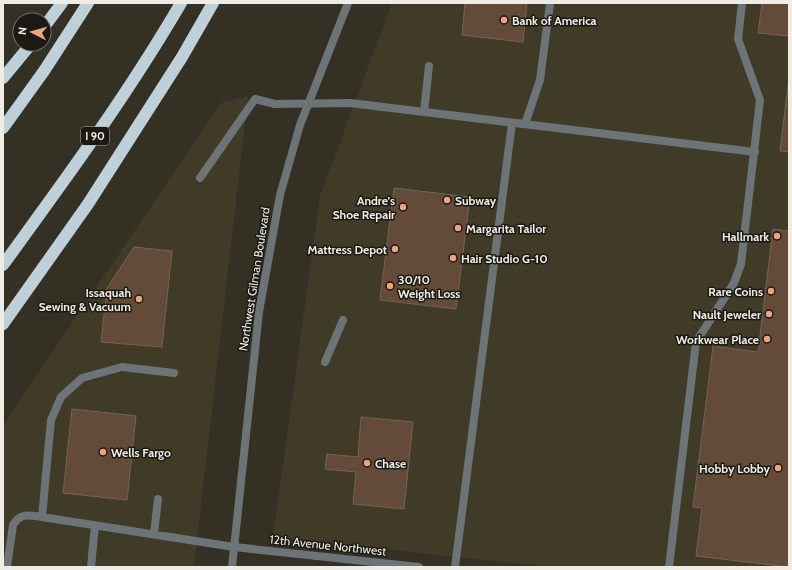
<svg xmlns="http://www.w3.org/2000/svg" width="792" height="570" font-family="Cabin,sans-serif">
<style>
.built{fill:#403b27}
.building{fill:#634a39;stroke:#72645b}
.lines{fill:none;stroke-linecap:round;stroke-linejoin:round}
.service{stroke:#6c7477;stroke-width:8}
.tertiary{stroke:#6c7477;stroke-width:8}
.motorway{stroke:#bed0d8;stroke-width:12}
.poi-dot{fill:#f0a279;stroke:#1a1913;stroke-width:1.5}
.labels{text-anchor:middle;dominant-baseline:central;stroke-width:3;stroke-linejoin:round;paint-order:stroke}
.shield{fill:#1a1913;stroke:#aeada5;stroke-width:1}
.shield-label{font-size:11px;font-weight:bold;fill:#eeece4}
.poi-label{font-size:12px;font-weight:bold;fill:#eeece4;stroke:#1a1913;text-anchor:end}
.street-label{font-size:12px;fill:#eeece4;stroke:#1a1913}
</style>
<rect width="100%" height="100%" fill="#343124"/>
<path class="built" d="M 392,3 L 789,3 L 789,567 L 550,567 L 273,537 L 320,196 Z
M 248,96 L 194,567 L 3,567 L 3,425 L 221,103 Z"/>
<path class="building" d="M 465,3 L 527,3 L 523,42 L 462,35 Z
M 762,3 L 789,3 L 789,36 L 758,33 Z
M 789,77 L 789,152 L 780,151 Z
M 394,188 L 470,197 L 456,309 L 380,300 Z
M 773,229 L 789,231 L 789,567 L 696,556 L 702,508 L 693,507 L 713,346 L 758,352 Z
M 134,247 L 172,251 L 162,347 L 101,342 L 107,288 Z
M 72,409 L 136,416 L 127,500 L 63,493 Z
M 361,417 L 413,422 L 404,509 L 353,504 L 356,472 L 325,469 L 327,454 L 358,457 Z"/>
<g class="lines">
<path class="service" d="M 424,112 L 429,66
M 525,124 L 540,80 L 550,3
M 200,178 L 255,99 L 275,104 L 350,103 L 755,152
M 325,362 L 343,320
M 42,517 L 51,420 L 61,397 L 82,378 L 122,367 L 174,373
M 154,534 L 158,499
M 7,567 L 13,525 C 20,513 29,515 42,517 L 234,547
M 91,567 L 95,525
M 455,567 L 512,123
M 669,567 L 696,342 L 734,283 L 741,264 L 760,100 L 738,39 L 742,3"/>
<path class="tertiary" d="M 234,547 L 419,567
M 232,567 L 259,312 L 280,195 L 300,125 L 348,3"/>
<path class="motorway" d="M 44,27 L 62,3
M 3,78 L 31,44
M 3,128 L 44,71 L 88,3
M 3,265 C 65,180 128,94 181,3
M 3,324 L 88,204 L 182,57 L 213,3"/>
</g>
<g class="poi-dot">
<circle cx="504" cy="20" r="4"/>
<circle cx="447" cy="200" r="4"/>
<circle cx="403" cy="207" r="4"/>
<circle cx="458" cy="228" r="4"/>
<circle cx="777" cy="236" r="4"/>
<circle cx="395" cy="249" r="4"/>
<circle cx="453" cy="258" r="4"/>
<circle cx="390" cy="286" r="4"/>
<circle cx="771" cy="291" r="4"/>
<circle cx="139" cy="299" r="4"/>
<circle cx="769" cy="314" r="4"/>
<circle cx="767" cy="339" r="4"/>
<circle cx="103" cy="452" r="4"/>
<circle cx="367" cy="463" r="4"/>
<circle cx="778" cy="468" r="4"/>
</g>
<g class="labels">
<rect class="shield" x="81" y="127" width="28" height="18" rx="3"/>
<g class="shield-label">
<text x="95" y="136">I 90</text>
</g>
<g class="poi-label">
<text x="512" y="20" text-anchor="start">Bank of America</text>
<text x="395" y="200">Andre’s<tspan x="395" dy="14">Shoe Repair</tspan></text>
<text x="455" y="200" text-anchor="start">Subway</text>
<text x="466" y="228" text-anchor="start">Margarita Tailor</text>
<text x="769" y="236">Hallmark</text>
<text x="387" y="249">Mattress Depot</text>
<text x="461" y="258" text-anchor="start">Hair Studio G-10</text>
<text x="398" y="279" text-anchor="start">30/10<tspan x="398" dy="14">Weight Loss</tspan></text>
<text x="763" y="291">Rare Coins</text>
<text x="131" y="292">Issaquah<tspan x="131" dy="14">Sewing &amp; Vacuum</tspan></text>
<text x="761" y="314">Nault Jeweler</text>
<text x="759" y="339">Workwear Place</text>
<text x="111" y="452" text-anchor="start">Wells Fargo</text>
<text x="375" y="463" text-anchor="start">Chase</text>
<text x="770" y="468">Hobby Lobby</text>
</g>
<g class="street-label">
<text transform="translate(254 279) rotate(-81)">Northwest Gilman Boulevard</text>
<text transform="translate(328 545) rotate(6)">12th Avenue Northwest</text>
</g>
</g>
<rect width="792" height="570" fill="none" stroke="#eeece4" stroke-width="8"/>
<g transform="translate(32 32) rotate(276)"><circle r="19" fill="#1a1913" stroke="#6f6d67"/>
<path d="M0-3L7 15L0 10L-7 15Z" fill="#f0a279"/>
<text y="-6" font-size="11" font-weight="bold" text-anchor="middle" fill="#eeece4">N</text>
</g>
</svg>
